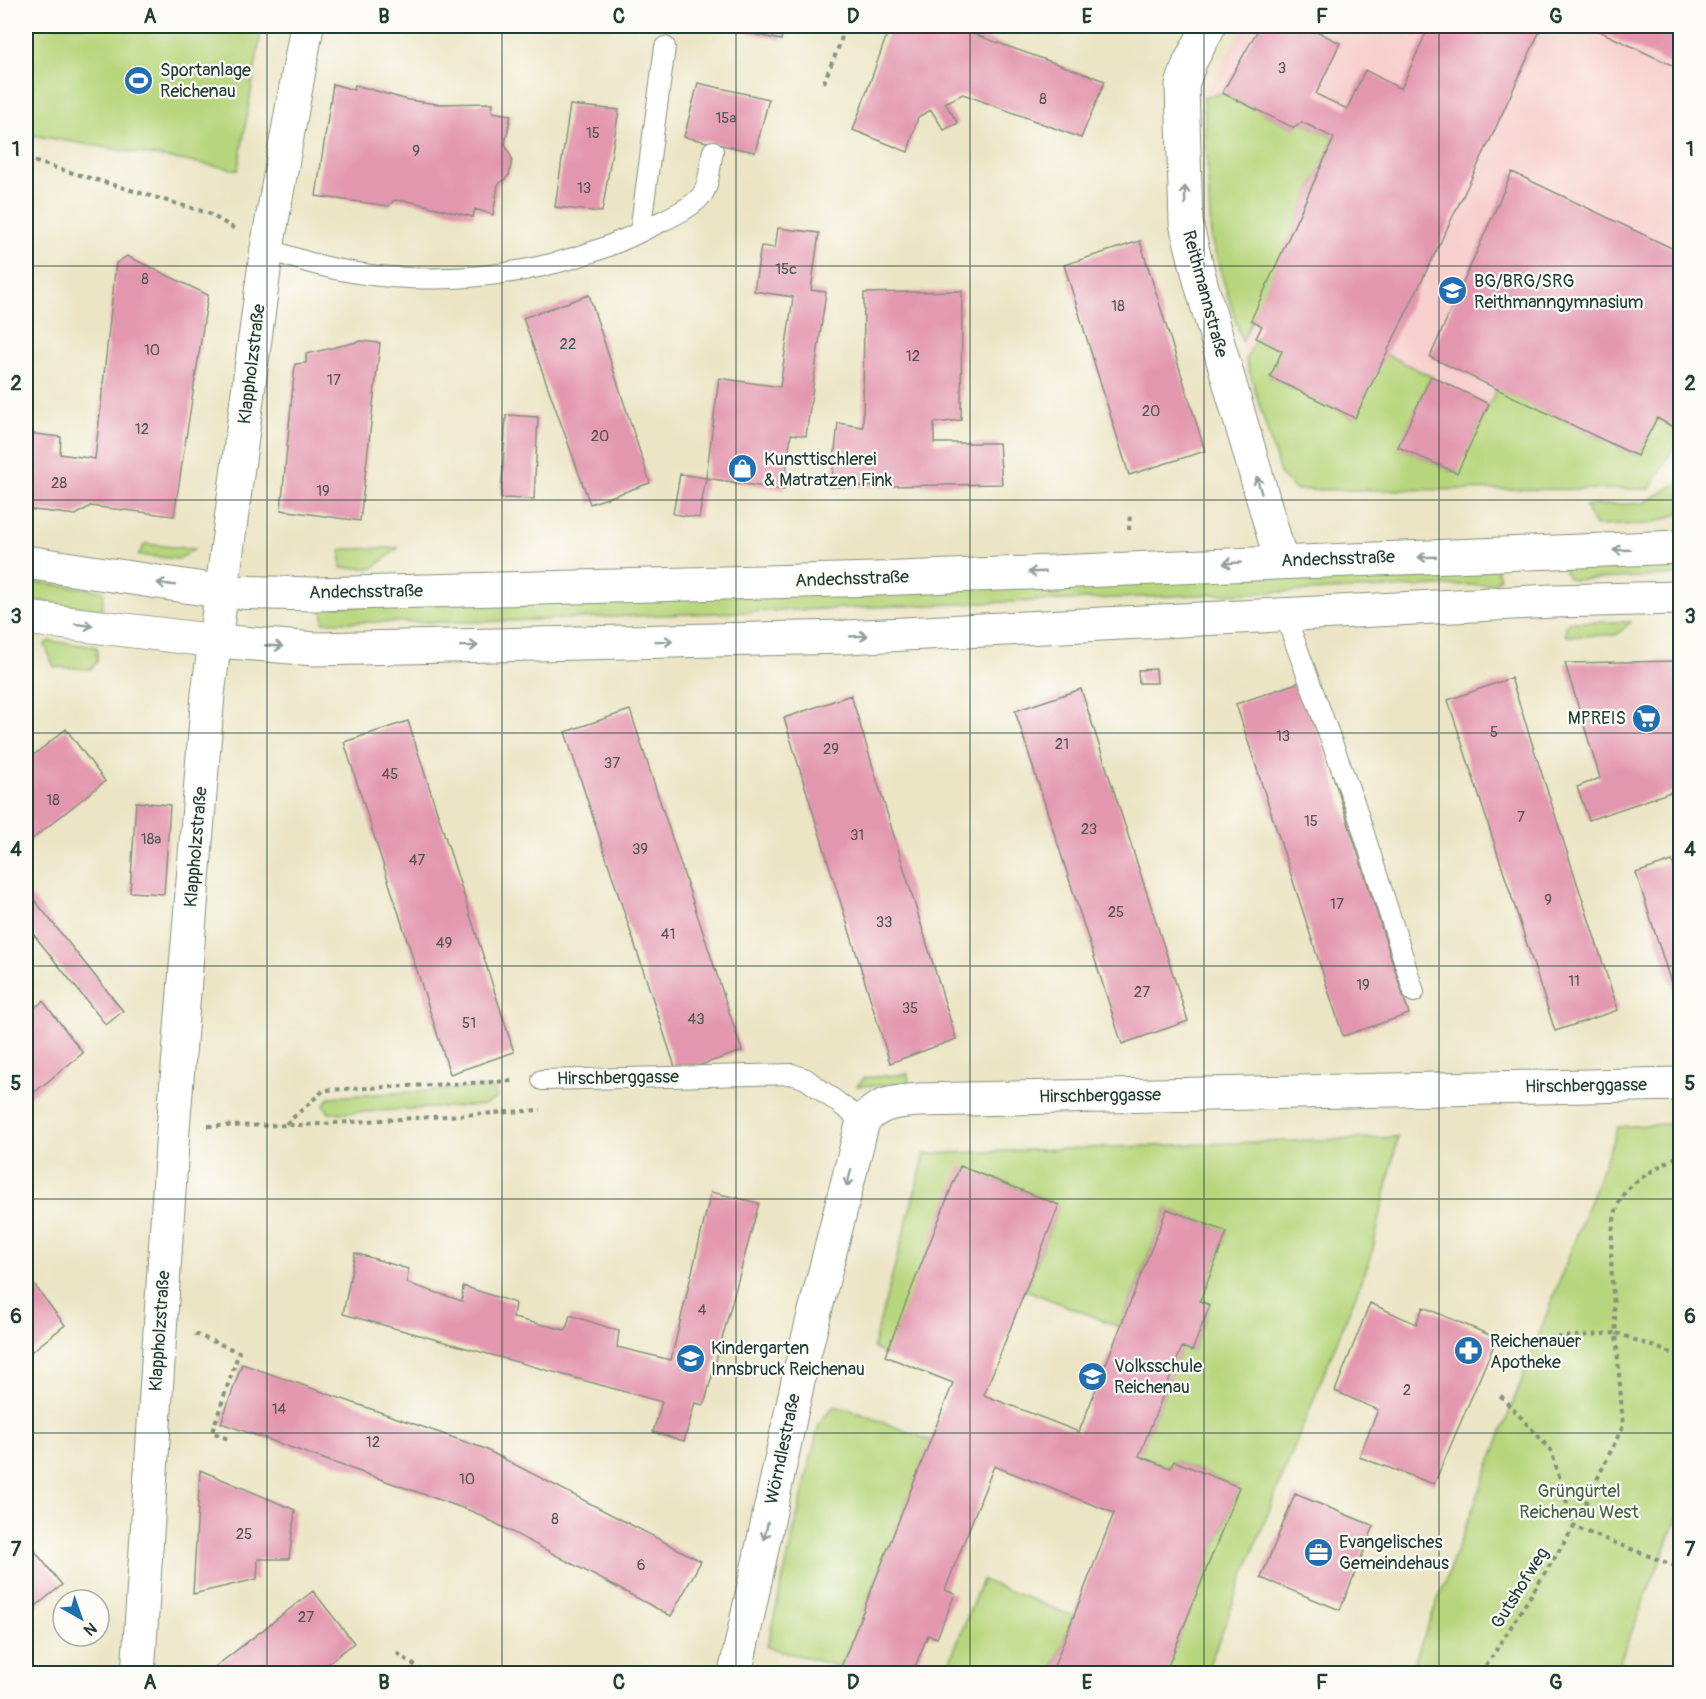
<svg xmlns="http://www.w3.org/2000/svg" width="1706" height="1699" font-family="Pangolin,sans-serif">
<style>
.built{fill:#f7d0ce}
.green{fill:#b7d57b;stroke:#6b8958;stroke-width:1.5}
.building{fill:#e397af}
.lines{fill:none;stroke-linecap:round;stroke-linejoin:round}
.service-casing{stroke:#85917c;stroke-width:22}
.minor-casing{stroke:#85917c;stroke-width:35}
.tertiary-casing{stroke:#85917c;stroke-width:35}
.path{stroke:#85917c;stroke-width:4;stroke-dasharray:4.5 4.5;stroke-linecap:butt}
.service{stroke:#fff;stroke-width:20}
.minor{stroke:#fff;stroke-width:33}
.tertiary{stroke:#fff;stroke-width:33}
.oneway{stroke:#8f9e9a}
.grid{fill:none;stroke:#1f3d34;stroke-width:1.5;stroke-opacity:0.55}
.labels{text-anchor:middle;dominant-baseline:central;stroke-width:4.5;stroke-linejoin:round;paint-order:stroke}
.number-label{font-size:15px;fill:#505453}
.poi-label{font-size:18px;fill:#1f3d34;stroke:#fdfcf7;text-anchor:start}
.street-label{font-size:18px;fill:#1f3d34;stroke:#fdfcf7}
.park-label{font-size:18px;fill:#456346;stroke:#fdfcf7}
.neatline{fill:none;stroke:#1f3d34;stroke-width:2}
.grid-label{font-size:20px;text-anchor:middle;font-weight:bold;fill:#1f3d34}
</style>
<rect width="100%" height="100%" fill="#fdfcf7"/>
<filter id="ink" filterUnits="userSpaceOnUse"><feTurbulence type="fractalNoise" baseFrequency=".0167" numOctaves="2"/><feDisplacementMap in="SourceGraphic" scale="12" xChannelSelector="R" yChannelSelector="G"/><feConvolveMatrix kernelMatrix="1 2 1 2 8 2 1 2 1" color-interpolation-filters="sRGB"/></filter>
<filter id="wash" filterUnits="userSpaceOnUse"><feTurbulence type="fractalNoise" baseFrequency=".008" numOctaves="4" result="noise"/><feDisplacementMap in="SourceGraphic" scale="24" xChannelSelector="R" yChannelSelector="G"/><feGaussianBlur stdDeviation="1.35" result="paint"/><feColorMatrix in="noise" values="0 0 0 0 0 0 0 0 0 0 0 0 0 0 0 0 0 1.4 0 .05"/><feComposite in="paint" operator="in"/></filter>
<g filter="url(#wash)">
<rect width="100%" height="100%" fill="#ebe5c5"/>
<path class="built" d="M 1243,26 L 1680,26 L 1680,437 L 1650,489 L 1296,490 L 1281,476 L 1211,239 L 1204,97 Z"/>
<path class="green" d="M 26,26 L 262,26 L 238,170 L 26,134 Z
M 1222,93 L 1294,128 L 1302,122 L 1334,138 L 1242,342 L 1211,239 L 1204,97 Z
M 1256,338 L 1282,351 L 1270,377 L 1354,418 L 1385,354 L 1431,376 L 1399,447 L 1456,473 L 1497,388 L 1637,456 L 1657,418 L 1680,431 L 1680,437 L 1650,489 L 1296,490 L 1281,476 L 1246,360 Z
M 1680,482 L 1680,513 L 1650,524 L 1595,526 L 1585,506 L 1644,503 Z
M 145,544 L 194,549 L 179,559 L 138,555 Z
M 398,548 L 373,568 L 341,568 L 341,551 L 344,549 Z
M 1680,559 L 1680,575 L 1573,580 L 1568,578 L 1564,570 L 1567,566 Z
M 1496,567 L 1500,578 L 1493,584 L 476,622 L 323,622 L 323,607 Z
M 26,581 L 104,591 L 102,610 L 26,599 Z
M 1569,622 L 1631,622 L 1616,635 L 1566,636 L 1566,624 Z
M 49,641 L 97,647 L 97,662 L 91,669 L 54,667 L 45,645 Z
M 908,1074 L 909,1085 L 857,1086 L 864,1078 Z
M 478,1088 L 492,1088 L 496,1093 L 496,1099 L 483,1105 L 343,1113 L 329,1113 L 324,1105 L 330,1097 Z
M 1680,1123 L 1680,1511 L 1615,1673 L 1410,1673 L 1618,1127 Z
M 1398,1137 L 1371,1257 L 1273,1500 L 1206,1673 L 1165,1673 L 1239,1487 L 1174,1461 L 1170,1468 L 1139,1456 L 1182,1347 L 1192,1351 L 1210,1306 L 1200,1301 L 1227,1232 L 1167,1209 L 1120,1327 L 1026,1290 L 1059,1205 L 984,1175 L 940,1286 L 885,1356 L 873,1347 L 925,1154 Z
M 834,1406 L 854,1411 L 931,1441 L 841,1667 L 767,1647 L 819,1424 Z
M 982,1580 L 1073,1616 L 1051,1673 L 945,1673 Z"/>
<g id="blocks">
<path class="building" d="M 740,26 L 784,26 L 781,40 L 739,31 Z
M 890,26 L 951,26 L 1105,81 L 1081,138 L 963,94 L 945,103 L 958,123 L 944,130 L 931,110 L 918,117 L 908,152 L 853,130 Z
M 1260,26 L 1307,26 L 1340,43 L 1316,94 L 1347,109 L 1365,70 L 1401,89 L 1429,26 L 1542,26 L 1492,136 L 1355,418 L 1270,377 L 1282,351 L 1256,338 L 1262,326 L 1251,320 L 1334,138 L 1302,122 L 1294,128 L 1222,93 Z
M 1601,26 L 1680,26 L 1680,69 L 1599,31 Z
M 698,83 L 769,99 L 755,152 L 684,137 Z
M 333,84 L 354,90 L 355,85 L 408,100 L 437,104 L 493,103 L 492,112 L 511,115 L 505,144 L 512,159 L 509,175 L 498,185 L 493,215 L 475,209 L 473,217 L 413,202 L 394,200 L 389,206 L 316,196 Z
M 570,105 L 619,110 L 602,212 L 555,207 Z
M 1512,172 L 1680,252 L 1680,431 L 1657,418 L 1637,456 L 1430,357 Z
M 778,228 L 819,233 L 811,290 L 826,292 L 806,436 L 791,434 L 784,490 L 706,478 L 719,378 L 780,387 L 793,297 L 754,291 L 761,246 L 775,248 Z
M 1140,241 L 1205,451 L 1129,475 L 1064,265 Z
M 127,256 L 208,295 L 174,516 L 90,506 L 76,515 L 26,509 L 26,433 L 61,437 L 60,454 L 95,459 L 116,263 Z
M 962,291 L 961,420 L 934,423 L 934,443 L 999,443 L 1002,484 L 831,487 L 838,423 L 863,427 L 864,293 Z
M 589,295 L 650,483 L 590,504 L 523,318 Z
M 361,341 L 380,343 L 360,521 L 281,510 L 295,364 L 306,363 L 306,354 Z
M 1431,376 L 1489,404 L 1457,473 L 1398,447 Z
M 506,415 L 538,417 L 534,499 L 501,498 Z
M 680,474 L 706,478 L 699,518 L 673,514 Z
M 1680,661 L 1680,789 L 1589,820 L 1577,787 L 1600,778 L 1565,663 Z
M 1156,669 L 1157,683 L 1139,683 L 1138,670 Z
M 1511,678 L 1618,1010 L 1555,1031 L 1448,700 Z
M 1303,681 L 1409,1014 L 1343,1036 L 1236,704 Z
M 1081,689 L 1188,1021 L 1122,1044 L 1015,711 Z
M 851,695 L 956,1039 L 890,1063 L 784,718 Z
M 630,710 L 742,1051 L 677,1073 L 565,732 Z
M 408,721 L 514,1052 L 450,1074 L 344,742 Z
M 66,729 L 105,781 L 26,844 L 26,761 Z
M 136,802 L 170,805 L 164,894 L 130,892 Z
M 1672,861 L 1680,887 L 1680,1011 L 1636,873 Z
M 32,897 L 123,1011 L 106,1025 L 26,925 L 26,902 Z
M 43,1001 L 83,1053 L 26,1099 L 26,1015 Z
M 960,1166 L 1059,1205 L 984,1395 L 1079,1432 L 1167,1209 L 1227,1232 L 1200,1301 L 1210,1305 L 1192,1351 L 1182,1347 L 1139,1456 L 1170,1468 L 1174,1461 L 1239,1487 L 1165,1674 L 1051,1674 L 1114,1513 L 994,1466 L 945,1590 L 955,1594 L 937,1638 L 928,1635 L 912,1674 L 857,1674 L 841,1667 L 953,1383 L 885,1356 Z
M 711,1192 L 759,1203 L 704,1405 L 695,1403 L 684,1441 L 653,1432 L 662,1402 L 343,1314 L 355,1253 L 408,1269 L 407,1283 L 462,1301 L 463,1286 L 515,1303 L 513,1318 L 566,1330 L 570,1315 L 619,1331 L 617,1347 L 671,1360 Z
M 26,1274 L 65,1325 L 26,1356 Z
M 1370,1303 L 1416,1324 L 1423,1307 L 1497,1338 L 1434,1484 L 1359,1457 L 1378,1410 L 1335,1391 Z
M 242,1364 L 483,1448 L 701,1561 L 671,1616 L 474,1512 L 221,1423 Z
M 200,1470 L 295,1510 L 289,1559 L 258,1559 L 257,1579 L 193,1594 Z
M 1295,1494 L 1374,1526 L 1340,1610 L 1261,1578 Z
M 26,1540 L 62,1585 L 26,1614 Z
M 313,1591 L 354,1643 L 315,1674 L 206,1674 Z"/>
</g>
</g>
<g filter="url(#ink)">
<use href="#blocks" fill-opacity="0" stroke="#85917c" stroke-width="1.5"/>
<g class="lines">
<defs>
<path id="service" d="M 640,232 L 665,47
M 267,248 C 382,296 537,286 648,228 C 665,219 690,210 702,195 C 710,184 710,164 713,151
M 1285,615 L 1355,805 L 1414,992
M 542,1080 L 792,1074 L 806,1079 L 863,1121"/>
<path id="minor" d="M 1209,26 L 1190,62 L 1182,85 L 1186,223 L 1201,284 L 1281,561
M 138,1674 L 173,1129 L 208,694 L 267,248 L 307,26
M 735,1674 L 801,1367 L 863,1121 C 880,1102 895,1102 919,1100 L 1680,1084"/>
<path id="tertiary" d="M 26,562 L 224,592 L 315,594 L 876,579 L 1680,547
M 26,618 L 216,641 L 315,649 L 846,637 L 1553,601 L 1680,598"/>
</defs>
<use href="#service" class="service-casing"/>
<use href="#minor" class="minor-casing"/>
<use href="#tertiary" class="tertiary-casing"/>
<path class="path" d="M 824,83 C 830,64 842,45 844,26
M 26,159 L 208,213 L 235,229
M 1129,530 L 1130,513
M 286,1124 L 324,1090 L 514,1081
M 208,1126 L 305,1125 L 541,1110
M 195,1334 L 239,1352 L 212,1432 L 228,1439
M 1521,1340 L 1616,1333 C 1614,1296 1603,1226 1623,1195 C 1634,1179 1664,1164 1680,1155
M 1680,1356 L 1616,1333 L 1623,1426 L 1574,1527 L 1680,1568
M 397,1653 L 427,1674
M 1481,1674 L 1574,1527 L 1551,1450 L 1499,1394"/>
<use href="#service" class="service"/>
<use href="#minor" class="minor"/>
<use href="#tertiary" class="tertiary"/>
</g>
<defs><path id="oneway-shaft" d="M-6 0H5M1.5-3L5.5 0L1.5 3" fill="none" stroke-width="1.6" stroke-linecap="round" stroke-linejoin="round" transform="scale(1.5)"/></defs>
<g class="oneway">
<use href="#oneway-shaft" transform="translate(1185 195) rotate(-91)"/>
<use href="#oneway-shaft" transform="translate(1259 485) rotate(-106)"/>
<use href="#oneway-shaft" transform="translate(1622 550) rotate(178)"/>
<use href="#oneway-shaft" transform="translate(1427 557) rotate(178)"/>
<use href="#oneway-shaft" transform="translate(1232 563) rotate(177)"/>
<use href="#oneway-shaft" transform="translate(1037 572) rotate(178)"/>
<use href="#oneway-shaft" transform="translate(166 584) rotate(-172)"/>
<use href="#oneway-shaft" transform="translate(84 625) rotate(7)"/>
<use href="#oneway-shaft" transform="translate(859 636) rotate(-3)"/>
<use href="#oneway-shaft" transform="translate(664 641) rotate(-1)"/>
<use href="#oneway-shaft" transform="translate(274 646) rotate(4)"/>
<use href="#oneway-shaft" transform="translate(469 646) rotate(-1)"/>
<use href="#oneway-shaft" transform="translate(849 1178) rotate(104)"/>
<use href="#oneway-shaft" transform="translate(766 1531) rotate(102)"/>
</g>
</g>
<path class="grid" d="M 267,26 L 267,1674M 502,26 L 502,1674M 736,26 L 736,1674M 970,26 L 970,1674M 1204,26 L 1204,1674M 1439,26 L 1439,1674M 26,266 L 1680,266M 26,500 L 1680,500M 26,733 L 1680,733M 26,966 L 1680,966M 26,1199 L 1680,1199M 26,1433 L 1680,1433"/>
<defs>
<symbol id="stadium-disc" viewBox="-11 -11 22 22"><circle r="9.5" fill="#1f6fb2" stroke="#fdfcf7"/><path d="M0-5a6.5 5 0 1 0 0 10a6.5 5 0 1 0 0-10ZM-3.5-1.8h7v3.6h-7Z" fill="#fff"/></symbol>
<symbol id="school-disc" viewBox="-11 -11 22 22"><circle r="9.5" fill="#1f6fb2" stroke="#fdfcf7"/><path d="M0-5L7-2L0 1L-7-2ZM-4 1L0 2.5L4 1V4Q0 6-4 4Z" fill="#fff"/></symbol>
<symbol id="shop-disc" viewBox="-11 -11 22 22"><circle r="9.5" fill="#1f6fb2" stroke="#fdfcf7"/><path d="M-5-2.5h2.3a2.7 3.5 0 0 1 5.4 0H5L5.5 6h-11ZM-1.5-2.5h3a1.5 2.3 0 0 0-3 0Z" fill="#fff"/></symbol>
<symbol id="supermarket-disc" viewBox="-11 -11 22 22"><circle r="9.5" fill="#1f6fb2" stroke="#fdfcf7"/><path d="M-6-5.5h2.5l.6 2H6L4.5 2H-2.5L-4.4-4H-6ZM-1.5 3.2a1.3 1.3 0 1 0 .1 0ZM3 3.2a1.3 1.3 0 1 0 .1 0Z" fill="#fff"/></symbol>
<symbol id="pharmacy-disc" viewBox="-11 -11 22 22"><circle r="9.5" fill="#1f6fb2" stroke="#fdfcf7"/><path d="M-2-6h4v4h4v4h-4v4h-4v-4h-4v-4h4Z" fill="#fff"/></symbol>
<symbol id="office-disc" viewBox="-11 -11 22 22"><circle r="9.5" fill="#1f6fb2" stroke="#fdfcf7"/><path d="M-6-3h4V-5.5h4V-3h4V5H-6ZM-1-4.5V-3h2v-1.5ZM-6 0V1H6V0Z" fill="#fff"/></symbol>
</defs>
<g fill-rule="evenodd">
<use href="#stadium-disc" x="122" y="64" width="33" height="33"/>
<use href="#school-disc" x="1436" y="274" width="33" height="33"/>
<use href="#shop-disc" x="726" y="452" width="33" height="33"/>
<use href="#supermarket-disc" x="1630" y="702" width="33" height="33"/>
<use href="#pharmacy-disc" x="1452" y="1334" width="33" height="33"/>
<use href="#school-disc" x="674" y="1342" width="33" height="33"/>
<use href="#school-disc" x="1076" y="1360" width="33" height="33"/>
<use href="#office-disc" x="1302" y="1536" width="33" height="33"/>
</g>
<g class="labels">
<g class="number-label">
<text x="1282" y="68">3</text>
<text x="1043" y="99">8</text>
<text x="726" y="118">15a</text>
<text x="593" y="133">15</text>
<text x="416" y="151">9</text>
<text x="584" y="188">13</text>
<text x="786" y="269">15c</text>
<text x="145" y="279">8</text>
<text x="1118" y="306">18</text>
<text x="568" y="344">22</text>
<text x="152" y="350">10</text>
<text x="913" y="356">12</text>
<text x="334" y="380">17</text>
<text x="1151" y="411">20</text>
<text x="142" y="429">12</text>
<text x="600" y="436">20</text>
<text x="59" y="483">28</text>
<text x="323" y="491">19</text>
<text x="1494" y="732">5</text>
<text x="1283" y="736">13</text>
<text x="1062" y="744">21</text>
<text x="831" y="749">29</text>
<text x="612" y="763">37</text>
<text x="390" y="774">45</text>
<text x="53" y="800">18</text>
<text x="1521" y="817">7</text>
<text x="1311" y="821">15</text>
<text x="1089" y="829">23</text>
<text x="857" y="835">31</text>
<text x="151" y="839">18a</text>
<text x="640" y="849">39</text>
<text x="417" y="860">47</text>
<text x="1548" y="900">9</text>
<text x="1337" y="904">17</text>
<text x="1116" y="912">25</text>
<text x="884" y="922">33</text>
<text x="668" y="934">41</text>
<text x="444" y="943">49</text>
<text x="1574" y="981">11</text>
<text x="1363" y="985">19</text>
<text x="1142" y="992">27</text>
<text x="910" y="1008">35</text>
<text x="696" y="1019">43</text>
<text x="469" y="1023">51</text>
<text x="702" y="1310">4</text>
<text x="1407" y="1390">2</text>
<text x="279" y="1409">14</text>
<text x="373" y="1442">12</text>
<text x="467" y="1479">10</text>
<text x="555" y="1519">8</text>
<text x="244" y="1534">25</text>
<text x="641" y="1565">6</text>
<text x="306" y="1617">27</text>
</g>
<g class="poi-label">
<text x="160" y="70">Sportanlage<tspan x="160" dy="21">Reichenau</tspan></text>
<text x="1474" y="281">BG/BRG/SRG<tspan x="1474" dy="21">Reithmanngymnasium</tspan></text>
<text x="764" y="459">Kunsttischlerei<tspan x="764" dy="21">&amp; Matratzen Fink</tspan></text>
<text x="1626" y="718" text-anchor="end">MPREIS</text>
<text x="1490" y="1341">Reichenauer<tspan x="1490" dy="21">Apotheke</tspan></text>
<text x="711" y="1348">Kindergarten<tspan x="711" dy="21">Innsbruck Reichenau</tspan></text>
<text x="1114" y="1366">Volksschule<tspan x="1114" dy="21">Reichenau</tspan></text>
<text x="1339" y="1542">Evangelisches<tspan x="1339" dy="21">Gemeindehaus</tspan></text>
</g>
<g class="street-label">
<text transform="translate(1205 294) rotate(75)">Reithmannstraße</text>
<text transform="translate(252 364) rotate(-83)">Klappholzstraße</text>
<text transform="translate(1338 559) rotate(-2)">Andechsstraße</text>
<text transform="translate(852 579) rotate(-2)">Andechsstraße</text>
<text transform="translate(366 592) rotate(-1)">Andechsstraße</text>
<text transform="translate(196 847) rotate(-85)">Klappholzstraße</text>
<text transform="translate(618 1078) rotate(-1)">Hirschberggasse</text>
<text transform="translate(1586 1086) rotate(-1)">Hirschberggasse</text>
<text transform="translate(1100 1096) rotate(-1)">Hirschberggasse</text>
<text transform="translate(160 1331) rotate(-86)">Klappholzstraße</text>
<text transform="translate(783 1449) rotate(-78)">Wörndlestraße</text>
<text transform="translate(1520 1588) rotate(-58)">Gutshofweg</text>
</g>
<g class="park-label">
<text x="1579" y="1491">Grüngürtel<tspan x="1579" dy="21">Reichenau West</tspan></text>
</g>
</g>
<rect width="1706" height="1699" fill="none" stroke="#fdfcf7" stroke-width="66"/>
<g transform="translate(81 1618) rotate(140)"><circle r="28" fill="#fdfcf7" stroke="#a4b0a9" stroke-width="1.5"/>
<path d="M0-4.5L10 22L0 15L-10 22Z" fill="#1f6fb2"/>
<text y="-9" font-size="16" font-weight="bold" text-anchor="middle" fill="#1f3d34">N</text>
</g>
<rect x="33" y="33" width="1640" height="1633" class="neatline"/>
<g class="grid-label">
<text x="150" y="23">A</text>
<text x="384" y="23">B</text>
<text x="619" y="23">C</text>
<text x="853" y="23">D</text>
<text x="1087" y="23">E</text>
<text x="1322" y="23">F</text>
<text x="1556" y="23">G</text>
<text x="16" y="156">1</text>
<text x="1690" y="156">1</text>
<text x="16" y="390">2</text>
<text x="1690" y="390">2</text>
<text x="16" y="623">3</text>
<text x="1690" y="623">3</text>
<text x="16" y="856">4</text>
<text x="1690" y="856">4</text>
<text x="16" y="1090">5</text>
<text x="1690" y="1090">5</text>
<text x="16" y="1323">6</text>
<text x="1690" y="1323">6</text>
<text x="16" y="1556">7</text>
<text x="1690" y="1556">7</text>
<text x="150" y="1689">A</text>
<text x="384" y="1689">B</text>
<text x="619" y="1689">C</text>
<text x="853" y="1689">D</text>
<text x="1087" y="1689">E</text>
<text x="1322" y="1689">F</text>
<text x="1556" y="1689">G</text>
</g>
</svg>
